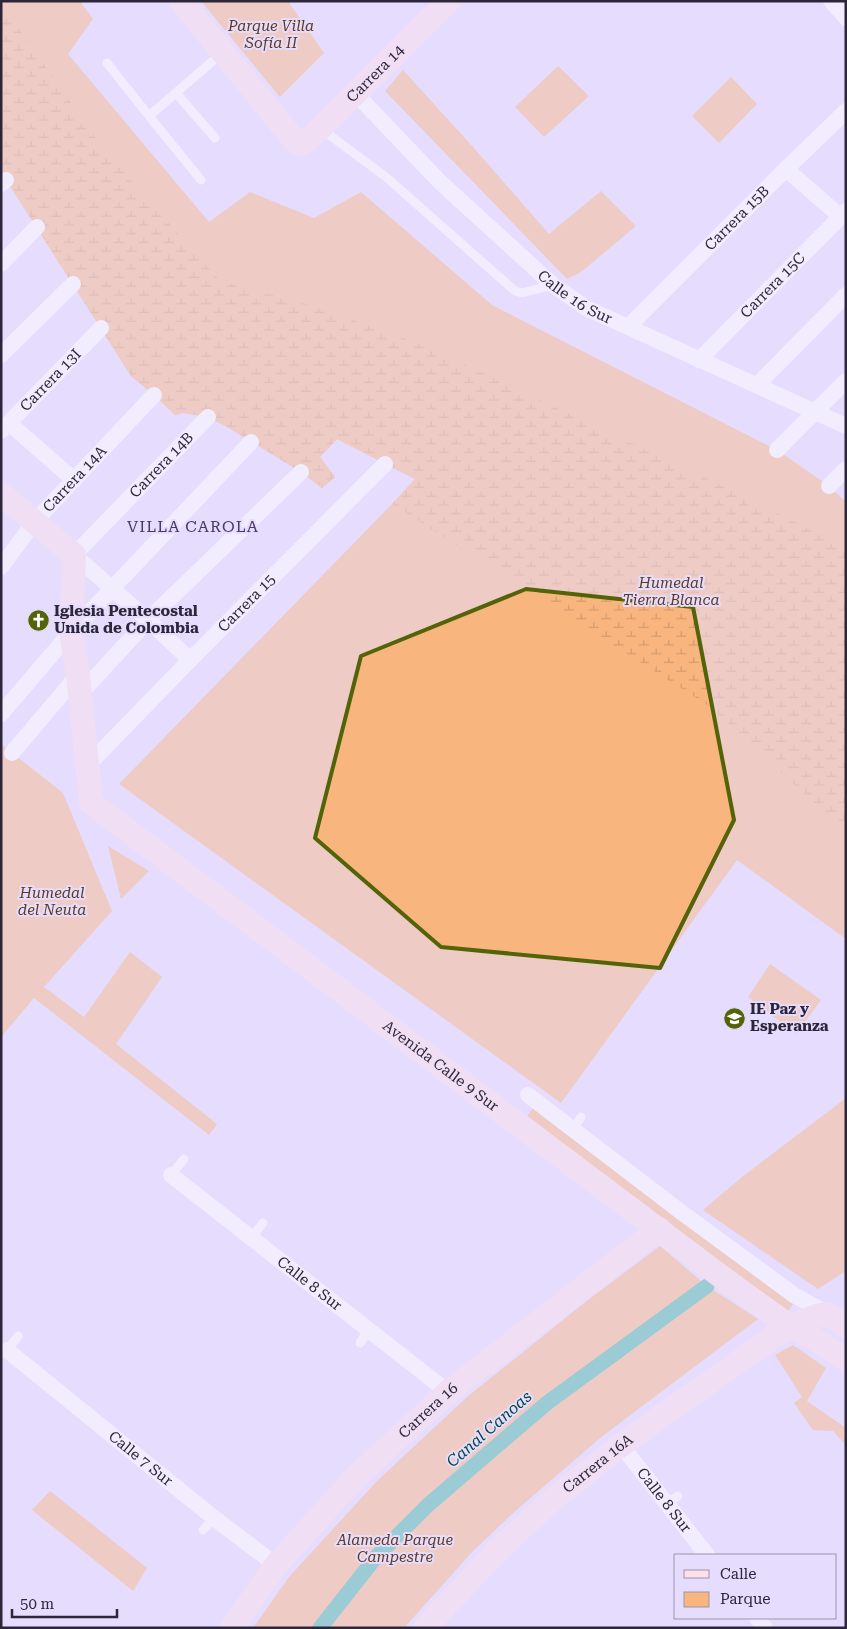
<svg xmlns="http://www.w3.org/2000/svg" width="847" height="1629" font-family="'Roboto Serif',serif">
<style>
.green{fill:#f8b57e}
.wetland{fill:url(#wetland-marsh)}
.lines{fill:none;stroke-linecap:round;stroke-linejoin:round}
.canal{stroke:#41b5a2;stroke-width:15}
.lane{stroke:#fff;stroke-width:9}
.street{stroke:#fff;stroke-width:16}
.secondary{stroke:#fce1e9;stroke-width:24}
.marked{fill:none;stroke:#536308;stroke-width:4;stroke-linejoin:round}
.labels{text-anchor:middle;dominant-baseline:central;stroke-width:4;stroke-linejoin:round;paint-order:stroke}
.park-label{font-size:15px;font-style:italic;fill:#5d3b1d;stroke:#e6dcfd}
.street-label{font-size:15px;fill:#2d263a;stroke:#e6dcfd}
.poi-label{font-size:15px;font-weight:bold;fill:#2d263a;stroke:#e6dcfd;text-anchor:start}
.neighbourhood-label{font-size:16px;letter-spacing:1px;fill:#493865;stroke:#e6dcfd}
.water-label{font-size:16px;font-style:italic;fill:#024a40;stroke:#e6dcfd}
</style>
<defs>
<pattern id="wetland-marsh" width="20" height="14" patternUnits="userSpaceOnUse" patternTransform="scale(1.25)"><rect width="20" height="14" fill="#f8b57e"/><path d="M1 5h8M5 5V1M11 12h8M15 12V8" fill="none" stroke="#d59c6e"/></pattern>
</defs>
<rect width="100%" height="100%" fill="#e6dcfd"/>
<path class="green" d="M 1,1 L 80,1 L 93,19 L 68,54 L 209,222 L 250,192 L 314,218 L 361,192 L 492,305 L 777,450 L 829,486 L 846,502 L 846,939 L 737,860 L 561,1103 L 119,784 L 392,504 L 415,479 L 337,439 L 320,457 L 335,477 L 322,488 L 301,472 L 229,428 L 208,417 L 184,413 L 175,415 L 154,395 L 131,376 L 21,202 L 6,180 L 1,177 Z
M 201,1 L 288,1 L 324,53 L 280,97 Z
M 558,66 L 589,96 L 544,137 L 515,107 Z
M 403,70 L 473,147 L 549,234 L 601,191 L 636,226 L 581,272 L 567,279 L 385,91 Z
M 731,77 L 757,104 L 719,143 L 692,116 Z
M 1,744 L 63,793 L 112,911 L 44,987 L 84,1017 L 130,952 L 162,977 L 116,1044 L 217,1124 L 209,1135 L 34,998 L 1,1037 Z
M 108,846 L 149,871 L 121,899 Z
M 770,964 L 821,1000 L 796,1034 L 748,997 Z
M 846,1098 L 846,1271 L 818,1289 L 703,1210 L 742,1177 Z
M 534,1107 L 793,1304 L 785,1315 L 526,1118 Z
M 660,1246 L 707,1286 L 758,1319 L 600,1438 L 512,1514 L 472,1552 L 404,1628 L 253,1628 L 289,1577 L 377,1481 L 467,1397 L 588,1300 Z
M 793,1345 L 826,1368 L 807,1401 L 846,1428 L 846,1445 L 833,1431 L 813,1430 L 794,1403 L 802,1397 L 775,1355 Z
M 50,1491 L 147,1568 L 133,1591 L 32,1510 Z"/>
<path class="wetland" d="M 1,4 L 108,155 L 220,281 L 314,306 L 425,346 L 735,492 L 846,548 L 846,832 L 709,706 L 392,504 L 415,479 L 337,439 L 320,457 L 335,477 L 322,488 L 301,472 L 229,428 L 208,417 L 184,413 L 175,415 L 154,395 L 131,376 L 1,172 Z"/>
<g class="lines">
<path class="canal" d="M 320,1628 L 376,1557 L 428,1505 L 547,1403 L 707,1286"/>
<path class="lane" d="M 107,63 L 149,116 L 222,53
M 176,93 L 215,138
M 149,116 L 201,180
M 320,128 L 386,177 L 515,291 L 522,293 L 553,285
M 573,1129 L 581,1117
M 171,1175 L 184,1159
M 252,1237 L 263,1223
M 360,1343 L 368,1331
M 7,1350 L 18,1336
M 666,1504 L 678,1496
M 203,1530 L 214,1518"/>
<g class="street">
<path d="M 831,1 L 846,18"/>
<path id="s1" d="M 355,93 L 440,182 L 553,285 L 586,308 L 846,426"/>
<path d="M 786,169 L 841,217"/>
<path d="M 1,184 L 6,180"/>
<path d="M 1,264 L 37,227"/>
<path id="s2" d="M 628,327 L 786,169 L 846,111"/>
<path d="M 1,355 L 73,284"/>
<path id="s3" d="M 699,360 L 846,211"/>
<path d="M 757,385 L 846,295"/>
<path d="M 9,423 L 74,480"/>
<path id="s4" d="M 1,431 L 101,328"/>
<path d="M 777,450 L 846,381"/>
<path d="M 829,486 L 846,469"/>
<path id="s5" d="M 1,567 L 35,521 L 154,395"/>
<path id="s6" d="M 190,660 L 148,620 L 74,555 L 208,417"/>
<path d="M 80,694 L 148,620 L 301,472"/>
<path d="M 1,714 L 71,632 L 251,442"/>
<path d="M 12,753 L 78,675"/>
<path id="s7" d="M 87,766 L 190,660 L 385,464"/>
<path d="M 528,1095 L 681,1212 L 794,1295 L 828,1314"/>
<path id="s8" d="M 171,1175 L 448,1392"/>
<path id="s9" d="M 7,1350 L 214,1518 L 276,1565"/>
<path id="s10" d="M 621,1445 L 707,1555"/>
<path d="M 757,1618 L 765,1628"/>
</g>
<g class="secondary">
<path id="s11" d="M 181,1 L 295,141 L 301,144 L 307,141 L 449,1"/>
<path id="s12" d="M 1,494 L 74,555 L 71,632 L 78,675 L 91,803 L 727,1281 L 792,1328 L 810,1336 L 846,1360"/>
<path id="s13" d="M 232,1628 L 276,1565 L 357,1476 L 448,1392 L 659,1229"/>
<path id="s14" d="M 425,1628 L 497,1551 L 552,1500 L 621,1445 L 779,1333 C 790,1329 819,1311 828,1315 C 834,1317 841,1323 846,1326"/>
</g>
</g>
<path d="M0 0H847V1629H0ZM 526,589 L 693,607 L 734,820 L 660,968 L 441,947 L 315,838 L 361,656 Z" fill="#e6dcfd" fill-opacity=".55" fill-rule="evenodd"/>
<path class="marked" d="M 526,589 L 693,607 L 734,820 L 660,968 L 441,947 L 315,838 L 361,656 Z"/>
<defs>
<symbol id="church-disc" viewBox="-11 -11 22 22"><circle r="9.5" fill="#536308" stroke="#e6dcfd"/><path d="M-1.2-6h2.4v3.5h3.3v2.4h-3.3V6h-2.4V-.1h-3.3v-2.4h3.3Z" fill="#fff"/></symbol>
<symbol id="school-disc" viewBox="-11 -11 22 22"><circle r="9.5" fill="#536308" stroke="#e6dcfd"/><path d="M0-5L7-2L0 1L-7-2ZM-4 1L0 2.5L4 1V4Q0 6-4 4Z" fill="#fff"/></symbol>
</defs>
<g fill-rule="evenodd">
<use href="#church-disc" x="26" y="608" width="25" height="25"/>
<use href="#school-disc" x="722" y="1006" width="25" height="25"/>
</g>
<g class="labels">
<g class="park-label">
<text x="271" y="26">Parque Villa<tspan x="271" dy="17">Sofía II</tspan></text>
<text x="671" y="583">Humedal<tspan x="671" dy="17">Tierra Blanca</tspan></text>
<text x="52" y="893">Humedal<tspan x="52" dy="17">del Neuta</tspan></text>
<text x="395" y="1540">Alameda Parque<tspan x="395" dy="17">Campestre</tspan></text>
</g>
<g class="street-label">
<text stroke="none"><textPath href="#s11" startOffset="290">Carrera 14</textPath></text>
<text stroke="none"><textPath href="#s2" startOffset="154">Carrera 15B</textPath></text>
<text stroke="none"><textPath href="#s3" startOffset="105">Carrera 15C</textPath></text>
<text stroke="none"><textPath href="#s1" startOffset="301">Calle 16 Sur</textPath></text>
<text stroke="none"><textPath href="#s4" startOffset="71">Carrera 13I</textPath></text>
<text stroke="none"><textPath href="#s6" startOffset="282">Carrera 14B</textPath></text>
<text stroke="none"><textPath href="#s5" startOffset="115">Carrera 14A</textPath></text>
<text stroke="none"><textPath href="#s7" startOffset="228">Carrera 15</textPath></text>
<text stroke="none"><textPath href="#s12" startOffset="782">Avenida Calle 9 Sur</textPath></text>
<text stroke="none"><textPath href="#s8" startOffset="176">Calle 8 Sur</textPath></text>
<text stroke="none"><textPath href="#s13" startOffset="294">Carrera 16</textPath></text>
<text stroke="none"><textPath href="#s9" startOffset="172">Calle 7 Sur</textPath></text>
<text stroke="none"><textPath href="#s14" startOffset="239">Carrera 16A</textPath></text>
<text stroke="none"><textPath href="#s10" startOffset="70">Calle 8 Sur</textPath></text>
</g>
<g class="poi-label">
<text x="54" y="611">Iglesia Pentecostal<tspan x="54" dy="17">Unida de Colombia</tspan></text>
<text x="750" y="1009">IE Paz y<tspan x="750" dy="17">Esperanza</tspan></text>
</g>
<g class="neighbourhood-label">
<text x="193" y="526">VILLA CAROLA</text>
</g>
<g class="water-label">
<text transform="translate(489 1429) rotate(-41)">Canal Canoas</text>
</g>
</g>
<rect width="847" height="1629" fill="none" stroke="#2d263a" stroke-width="5"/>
<rect x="674" y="1554" width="162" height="65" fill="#e6dcfd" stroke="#9c93af"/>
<rect x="684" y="1570" width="25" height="8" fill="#fce1e9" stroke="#9c93af"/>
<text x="720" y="1579" font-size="15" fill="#2d263a">Calle</text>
<rect x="684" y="1592" width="25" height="15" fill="#f8b57e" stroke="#9c93af"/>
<text x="720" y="1604" font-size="15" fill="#2d263a">Parque</text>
<path d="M12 1609v8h105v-8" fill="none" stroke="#2d263a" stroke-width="2.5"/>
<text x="20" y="1609" font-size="15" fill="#2d263a" stroke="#e6dcfd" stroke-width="4" paint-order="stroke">50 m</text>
</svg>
